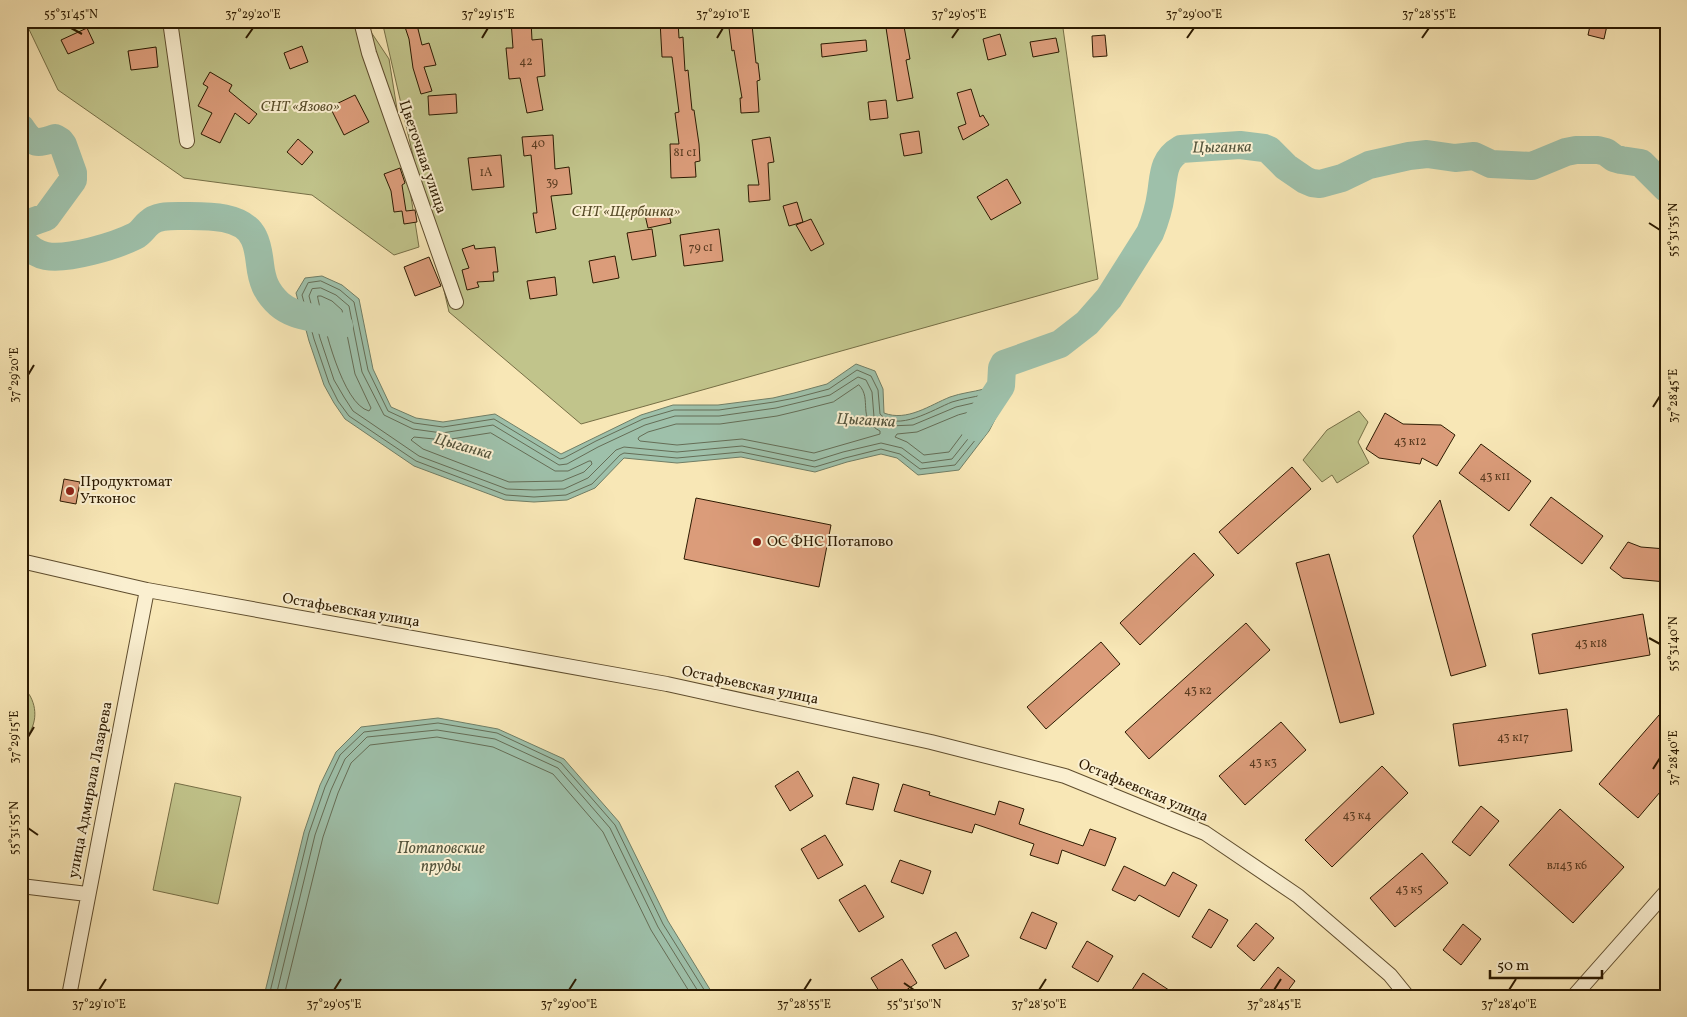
<svg xmlns="http://www.w3.org/2000/svg" width="1687" height="1017" font-family="Vollkorn,serif">
<style>
.green{fill:#c1c48b;stroke:#766f46}
.water{fill:#9ec0aa;stroke:#707e66}
.lines{fill:none;stroke-linecap:round;stroke-linejoin:round}
.shore{stroke:#656d56;stroke-width:1}
.river{stroke:#9ec0aa;stroke-width:28}
.building{fill:#db9c7a;stroke:#2c1a01}
.street-casing{stroke:#5f4d2e;stroke-width:16}
.street{stroke:#faefd0;stroke-width:14}
.ticks{fill:none;stroke:#2c1a01;stroke-width:2}
.poi-dot{fill:#8f2418;stroke:#faefd0;stroke-width:2}
.labels{text-anchor:middle;dominant-baseline:central;stroke-width:4;stroke-linejoin:round;paint-order:stroke}
.number-label{font-size:12px;fill:#583a1f}
.park-label{font-size:15px;font-style:italic;fill:#594d2a;stroke:#faefd0}
.street-label{font-size:15px;fill:#2c1a01;stroke:#faefd0}
.poi-label{font-size:15px;fill:#2c1a01;stroke:#faefd0;text-anchor:start}
.water-label{font-size:16px;font-style:italic;fill:#54543c;stroke:#faefd0}
.neatline{fill:none;stroke:#2c1a01;stroke-width:2}
.ticks-label{font-size:12px;text-anchor:middle;fill:#2c1a01}
</style>
<rect width="100%" height="100%" fill="#f8e7b6"/>
<filter id="stains"><feTurbulence type="fractalNoise" baseFrequency=".004" numOctaves="4"/><feColorMatrix values="0 0 0 0 .2 0 0 0 0 .09 0 0 0 0 .02 0 0 0 .5 -.17"/></filter>
<radialGradient id="worn" r=".72"><stop offset=".6" stop-color="#630" stop-opacity="0"/><stop offset="1" stop-color="#630" stop-opacity=".3"/></radialGradient>
<path class="green" d="M 25,21 L 366,21 L 367,26 L 389,59 L 419,247 L 394,255 L 312,195 L 184,178 L 58,90 Z
M 382,21 L 1062,21 L 1098,279 L 581,424 L 449,312 Z
M 1359,411 L 1368,422 L 1358,442 L 1369,463 L 1337,483 L 1332,475 L 1322,482 L 1303,460 L 1327,430 Z
M 21,685 C 34,696 39,714 31,730 C 29,735 24,739 21,743 Z
M 175,783 L 241,797 L 218,904 L 153,890 Z"/>
<path class="water" d="M 322,276 L 342,285 L 359,299 L 373,369 L 391,407 L 416,418 L 443,422 L 495,414 L 561,454 L 641,415 L 673,405 L 718,405 L 773,398 L 794,393 L 827,384 L 856,364 L 875,371 L 883,389 L 884,413 C 907,422 930,405 950,397 C 961,393 973,392 984,389 L 995,396 L 1000,410 L 989,431 L 959,470 L 918,475 L 897,458 L 881,454 L 847,462 L 815,472 L 741,457 L 677,463 L 624,458 L 595,488 L 567,500 L 534,502 L 505,500 L 414,466 L 345,419 L 334,403 L 324,385 L 309,341 L 296,293 L 305,278 Z
M 438,718 L 498,729 L 564,759 L 619,822 L 668,921 L 714,996 L 264,996 L 304,832 L 320,785 L 336,752 L 361,727 Z"/>
<g class="lines">
<path class="shore" d="M 321,281 L 340,290 L 354,302 L 368,370 L 388,411 L 414,423 L 443,427 L 494,419 L 560,459 L 564,458 L 596,441 L 643,419 L 674,410 L 719,410 L 774,402 L 795,398 L 829,389 L 857,370 L 871,376 L 878,390 L 880,414 C 897,433 934,409 952,402 C 962,399 973,397 983,395 L 991,399 L 995,410 L 985,428 L 955,465 L 920,469 L 900,454 L 881,449 L 845,458 L 815,467 L 741,452 L 677,458 L 624,453 L 620,455 L 592,484 L 566,495 L 534,497 L 506,495 L 416,461 L 349,416 L 338,401 L 329,383 L 314,339 L 302,295 L 308,283 Z
M 321,288 L 336,295 L 349,306 L 362,372 L 384,415 L 413,429 L 442,433 L 493,425 L 559,465 L 567,464 L 598,447 L 645,425 L 675,416 L 719,416 L 776,408 L 830,395 L 858,377 L 866,380 L 872,392 L 874,417 L 879,423 L 889,426 L 913,425 L 956,407 L 982,401 L 986,403 L 988,410 L 979,425 L 952,459 L 922,463 L 902,448 L 881,443 L 843,452 L 814,461 L 742,446 L 677,452 L 624,447 L 616,450 L 588,478 L 564,489 L 534,490 L 507,489 L 419,456 L 353,411 L 344,397 L 334,380 L 320,338 L 309,296 L 312,289 Z
M 318,296 L 321,296 L 332,301 L 342,310 L 355,374 L 371,408 L 369,411 C 342,404 324,325 318,299 Z
M 859,385 C 873,399 856,419 880,431 L 880,434 L 814,453 L 742,439 L 677,445 L 640,441 L 638,439 L 639,437 L 648,432 L 676,424 L 720,424 L 777,416 L 798,411 L 833,402 Z
M 974,411 L 977,413 L 973,420 L 949,452 L 924,455 L 907,442 L 895,437 L 897,434 L 917,432 L 958,415 Z
M 491,433 L 555,471 L 568,471 L 589,461 L 591,461 L 592,464 L 584,472 L 562,481 L 509,482 L 423,449 L 411,440 L 414,437 L 444,440 Z
M 269,996 L 309,833 L 325,787 L 340,755 L 364,732 L 438,723 L 497,733 L 561,763 L 615,825 L 663,924 L 708,996
M 276,996 L 315,835 L 331,790 L 345,759 L 367,737 L 437,730 L 495,739 L 558,768 L 610,828 L 658,927 L 701,996
M 284,996 L 323,837 L 338,793 L 351,763 L 370,745 L 437,737 L 493,747 L 553,774 L 603,832 L 651,930 L 692,996"/>
<path class="river" d="M 21,128 C 32,145 37,144 55,138 L 60,141 L 63,145 L 73,173 L 73,180 L 46,217 L 29,223 L 21,228
M 21,240 C 28,248 36,254 46,256 C 68,260 115,246 135,236 C 141,233 144,227 149,223 C 156,216 168,216 178,216 C 201,216 243,213 254,238 C 258,246 259,256 260,264 C 262,281 266,292 279,304 C 296,319 319,316 339,326
M 974,427 L 1001,386 L 1002,368 L 1004,364 L 1060,344 L 1087,323 L 1109,298 L 1150,233 C 1155,221 1159,208 1161,194 C 1164,176 1162,160 1181,149 L 1240,145 L 1264,148 L 1269,150 L 1286,167 L 1305,180 L 1312,183 L 1320,184 L 1342,178 L 1369,165 L 1409,156 L 1427,154 L 1455,158 L 1474,156 L 1491,164 L 1532,166 L 1566,152 L 1576,150 L 1598,150 L 1606,152 L 1614,158 L 1621,160 L 1641,163 L 1666,188"/>
</g>
<path class="building" d="M 403,21 L 416,21 L 422,45 L 429,43 L 436,65 L 424,67 L 432,91 L 421,94 L 413,68 L 409,39 Z
M 511,21 L 531,21 L 532,40 L 542,39 L 545,76 L 537,77 L 543,110 L 527,113 L 520,78 L 509,79 L 506,48 L 513,48 Z
M 660,21 L 678,21 L 679,38 L 683,37 L 685,71 L 688,70 L 692,110 L 694,110 L 699,144 L 700,161 L 695,162 L 696,177 L 671,178 L 670,144 L 679,144 L 675,113 L 679,112 L 672,57 L 662,57 Z
M 885,21 L 903,21 L 910,59 L 906,60 L 913,98 L 897,101 Z
M 1591,21 L 1608,21 L 1604,39 L 1588,35 Z
M 752,25 L 756,63 L 758,63 L 760,80 L 757,81 L 759,112 L 741,113 L 740,98 L 742,98 L 734,50 L 732,51 L 729,28 Z
M 87,28 L 94,43 L 68,54 L 61,40 Z
M 1000,34 L 1006,55 L 988,60 L 983,39 Z
M 1105,35 L 1107,56 L 1093,57 L 1092,36 Z
M 1056,38 L 1059,52 L 1033,57 L 1030,42 Z
M 866,40 L 867,51 L 822,57 L 821,44 Z
M 302,46 L 308,62 L 290,69 L 284,53 Z
M 156,47 L 158,67 L 131,70 L 128,51 Z
M 210,72 L 232,85 L 229,91 L 257,114 L 249,124 L 235,113 L 220,143 L 201,134 L 212,113 L 198,106 L 208,87 L 203,84 Z
M 971,89 L 980,117 L 983,115 L 989,125 L 963,140 L 958,127 L 966,124 L 957,93 Z
M 456,94 L 457,113 L 429,115 L 428,96 Z
M 355,95 L 369,122 L 344,135 L 330,107 Z
M 886,100 L 888,118 L 870,120 L 868,102 Z
M 919,131 L 922,153 L 904,156 L 900,134 Z
M 553,135 L 555,169 L 569,167 L 572,194 L 551,196 L 556,229 L 536,233 L 533,213 L 537,213 L 531,155 L 524,156 L 522,137 Z
M 770,137 L 774,162 L 768,163 L 770,200 L 749,202 L 748,185 L 759,185 L 752,140 Z
M 298,139 L 313,152 L 302,165 L 287,152 Z
M 501,155 L 504,187 L 472,190 L 468,158 Z
M 400,168 L 405,183 L 402,185 L 406,211 L 415,210 L 417,222 L 404,224 L 402,211 L 394,212 L 391,191 L 384,174 Z
M 1007,179 L 1021,203 L 991,220 L 977,197 Z
M 797,202 L 803,222 L 789,226 L 783,206 Z
M 668,210 L 671,223 L 648,228 L 645,215 Z
M 811,219 L 824,244 L 811,251 L 796,225 Z
M 652,229 L 656,256 L 632,260 L 627,233 Z
M 719,229 L 723,261 L 684,266 L 680,235 Z
M 474,245 L 475,249 L 495,247 L 498,272 L 493,272 L 494,281 L 477,282 L 479,287 L 467,290 L 462,270 L 469,268 L 462,249 Z
M 615,256 L 619,278 L 593,283 L 589,261 Z
M 429,257 L 441,286 L 415,296 L 404,267 Z
M 555,277 L 557,295 L 530,299 L 527,281 Z
M 1385,413 L 1403,424 L 1441,425 L 1455,435 L 1437,466 L 1422,458 L 1420,464 L 1379,458 L 1366,449 Z
M 1481,444 L 1531,481 L 1509,511 L 1459,473 Z
M 1292,467 L 1311,489 L 1238,554 L 1219,532 Z
M 64,479 L 80,482 L 76,504 L 60,501 Z
M 1551,497 L 1603,536 L 1582,564 L 1530,525 Z
M 696,498 L 831,525 L 819,587 L 684,559 Z
M 1440,500 L 1486,666 L 1451,676 L 1413,536 Z
M 1628,542 L 1641,547 L 1666,549 L 1666,582 L 1623,578 L 1610,568 Z
M 1194,553 L 1214,575 L 1140,645 L 1120,623 Z
M 1329,554 L 1374,714 L 1340,723 L 1296,563 Z
M 1643,614 L 1650,655 L 1539,674 L 1532,634 Z
M 1246,623 L 1270,650 L 1149,759 L 1125,732 Z
M 1101,642 L 1120,664 L 1046,729 L 1027,707 Z
M 1666,707 L 1666,785 L 1638,818 L 1599,784 Z
M 1567,709 L 1572,751 L 1459,766 L 1453,724 Z
M 1281,722 L 1306,750 L 1245,805 L 1219,776 Z
M 1382,766 L 1408,793 L 1332,867 L 1305,840 Z
M 798,771 L 813,796 L 790,811 L 775,786 Z
M 853,777 L 879,784 L 873,810 L 846,804 Z
M 903,784 L 930,792 L 929,795 L 995,815 L 999,801 L 1024,809 L 1019,824 L 1083,846 L 1090,829 L 1116,838 L 1105,866 L 1062,850 L 1058,864 L 1030,855 L 1034,844 L 975,824 L 972,833 L 894,811 Z
M 1481,806 L 1499,821 L 1470,856 L 1452,842 Z
M 1560,809 L 1624,867 L 1573,923 L 1509,865 Z
M 825,835 L 843,865 L 818,879 L 801,849 Z
M 1422,853 L 1448,883 L 1395,927 L 1370,898 Z
M 900,860 L 931,871 L 923,894 L 891,882 Z
M 1124,866 L 1165,886 L 1173,872 L 1197,885 L 1179,917 L 1139,895 L 1135,901 L 1112,890 Z
M 865,885 L 884,917 L 859,932 L 839,900 Z
M 1209,909 L 1228,920 L 1211,948 L 1192,937 Z
M 1032,912 L 1057,923 L 1046,949 L 1020,938 Z
M 1256,923 L 1274,938 L 1254,961 L 1237,946 Z
M 1463,924 L 1481,939 L 1461,965 L 1443,950 Z
M 956,932 L 969,956 L 945,969 L 932,945 Z
M 1087,941 L 1113,956 L 1098,982 L 1072,967 Z
M 902,959 L 917,983 L 897,996 L 882,996 L 871,978 Z
M 1278,967 L 1295,981 L 1284,996 L 1255,996 Z
M 1143,973 L 1178,996 L 1128,996 Z"/>
<g class="lines">
<defs>
<path id="street" d="M 170,21 L 187,141
M 361,21 L 369,53 L 456,302
M 21,561 L 147,590 L 667,684 L 931,742 L 1065,776 L 1205,833 L 1298,896 L 1390,975 L 1407,996
M 21,886 L 87,894
M 69,996 L 147,590
M 1574,996 L 1666,892"/>
</defs>
<use href="#street" class="street-casing"/>
<use href="#street" class="street"/>
</g>
<path class="ticks" d="M 71,28 L 82,34M 246,38 L 253,28M 482,38 L 488,28M 717,38 L 723,28M 952,38 L 959,28M 1187,38 L 1194,28M 1422,38 L 1429,28M 1649,223 L 1660,230M 28,375 L 34,365M 1653,407 L 1660,396M 1649,638 L 1660,644M 28,737 L 34,727M 1653,769 L 1660,758M 28,828 L 38,835M 904,983 L 914,990M 99,990 L 106,979M 334,990 L 341,979M 569,990 L 576,979M 804,990 L 811,979M 1039,990 L 1046,979M 1274,990 L 1281,979M 1509,990 L 1516,979"/>
<g class="poi-dot">
<circle cx="70" cy="491" r="5"/>
<circle cx="757" cy="542" r="5"/>
</g>
<g class="labels">
<g class="number-label">
<text x="526" y="62">42</text>
<text x="538" y="144">40</text>
<text x="685" y="153">81 с1</text>
<text x="486" y="173">1А</text>
<text x="552" y="183">39</text>
<text x="701" y="248">79 с1</text>
<text x="1410" y="442">43 к12</text>
<text x="1495" y="477">43 к11</text>
<text x="1591" y="644">43 к18</text>
<text x="1198" y="691">43 к2</text>
<text x="1513" y="738">43 к17</text>
<text x="1263" y="763">43 к3</text>
<text x="1357" y="816">43 к4</text>
<text x="1567" y="866">вл43 к6</text>
<text x="1409" y="890">43 к5</text>
</g>
<g class="park-label">
<text x="300" y="107">СНТ «Язово»</text>
<text x="626" y="212">СНТ «Щербинка»</text>
</g>
<g class="street-label">
<text transform="translate(422 157) rotate(71)">Цветочная улица</text>
<text transform="translate(351 611) rotate(10)">Остафьевская улица</text>
<text transform="translate(750 686) rotate(12)">Остафьевская улица</text>
<text transform="translate(91 790) rotate(-79)">улица Адмирала Лазарева</text>
<text transform="translate(1143 791) rotate(23)">Остафьевская улица</text>
</g>
<g class="poi-label">
<text x="80" y="482">Продуктомат<tspan x="80" dy="17">Утконос</tspan></text>
<text x="767" y="542">ОС ФНС Потапово</text>
</g>
<g class="water-label">
<text transform="translate(1222 148) rotate(-1)">Цыганка</text>
<text transform="translate(866 421) rotate(3)">Цыганка</text>
<text transform="translate(463 447) rotate(16)">Цыганка</text>
<text x="441" y="849">Потаповские<tspan x="441" dy="18">пруды</tspan></text>
</g>
</g>
<rect width="1687" height="1017" fill="none" stroke="#f8e7b6" stroke-width="55"/>
<path d="M1490 970v8h112v-8" fill="none" stroke="#2c1a01" stroke-width="2.5"/>
<text x="1497" y="970" font-size="15" fill="#2c1a01" stroke="#faefd0" stroke-width="4" paint-order="stroke">50 m</text>
<rect x="28" y="28" width="1632" height="962" class="neatline"/>
<g class="ticks-label">
<text x="71" y="18">55°31'45"N</text>
<text x="253" y="18">37°29'20"E</text>
<text x="488" y="18">37°29'15"E</text>
<text x="723" y="18">37°29'10"E</text>
<text x="959" y="18">37°29'05"E</text>
<text x="1194" y="18">37°29'00"E</text>
<text x="1429" y="18">37°28'55"E</text>
<text transform="translate(1673 230) rotate(-90)" y="4">55°31'35"N</text>
<text transform="translate(14 375) rotate(-90)" y="4">37°29'20"E</text>
<text transform="translate(1673 396) rotate(-90)" y="4">37°28'45"E</text>
<text transform="translate(1673 644) rotate(-90)" y="4">55°31'40"N</text>
<text transform="translate(14 737) rotate(-90)" y="4">37°29'15"E</text>
<text transform="translate(1673 758) rotate(-90)" y="4">37°28'40"E</text>
<text transform="translate(14 828) rotate(-90)" y="4">55°31'55"N</text>
<text x="99" y="1008">37°29'10"E</text>
<text x="334" y="1008">37°29'05"E</text>
<text x="569" y="1008">37°29'00"E</text>
<text x="804" y="1008">37°28'55"E</text>
<text x="914" y="1008">55°31'50"N</text>
<text x="1039" y="1008">37°28'50"E</text>
<text x="1274" y="1008">37°28'45"E</text>
<text x="1509" y="1008">37°28'40"E</text>
</g>
<rect width="100%" height="100%" filter="url(#stains)"/>
<rect width="100%" height="100%" fill="url(#worn)"/>
</svg>
